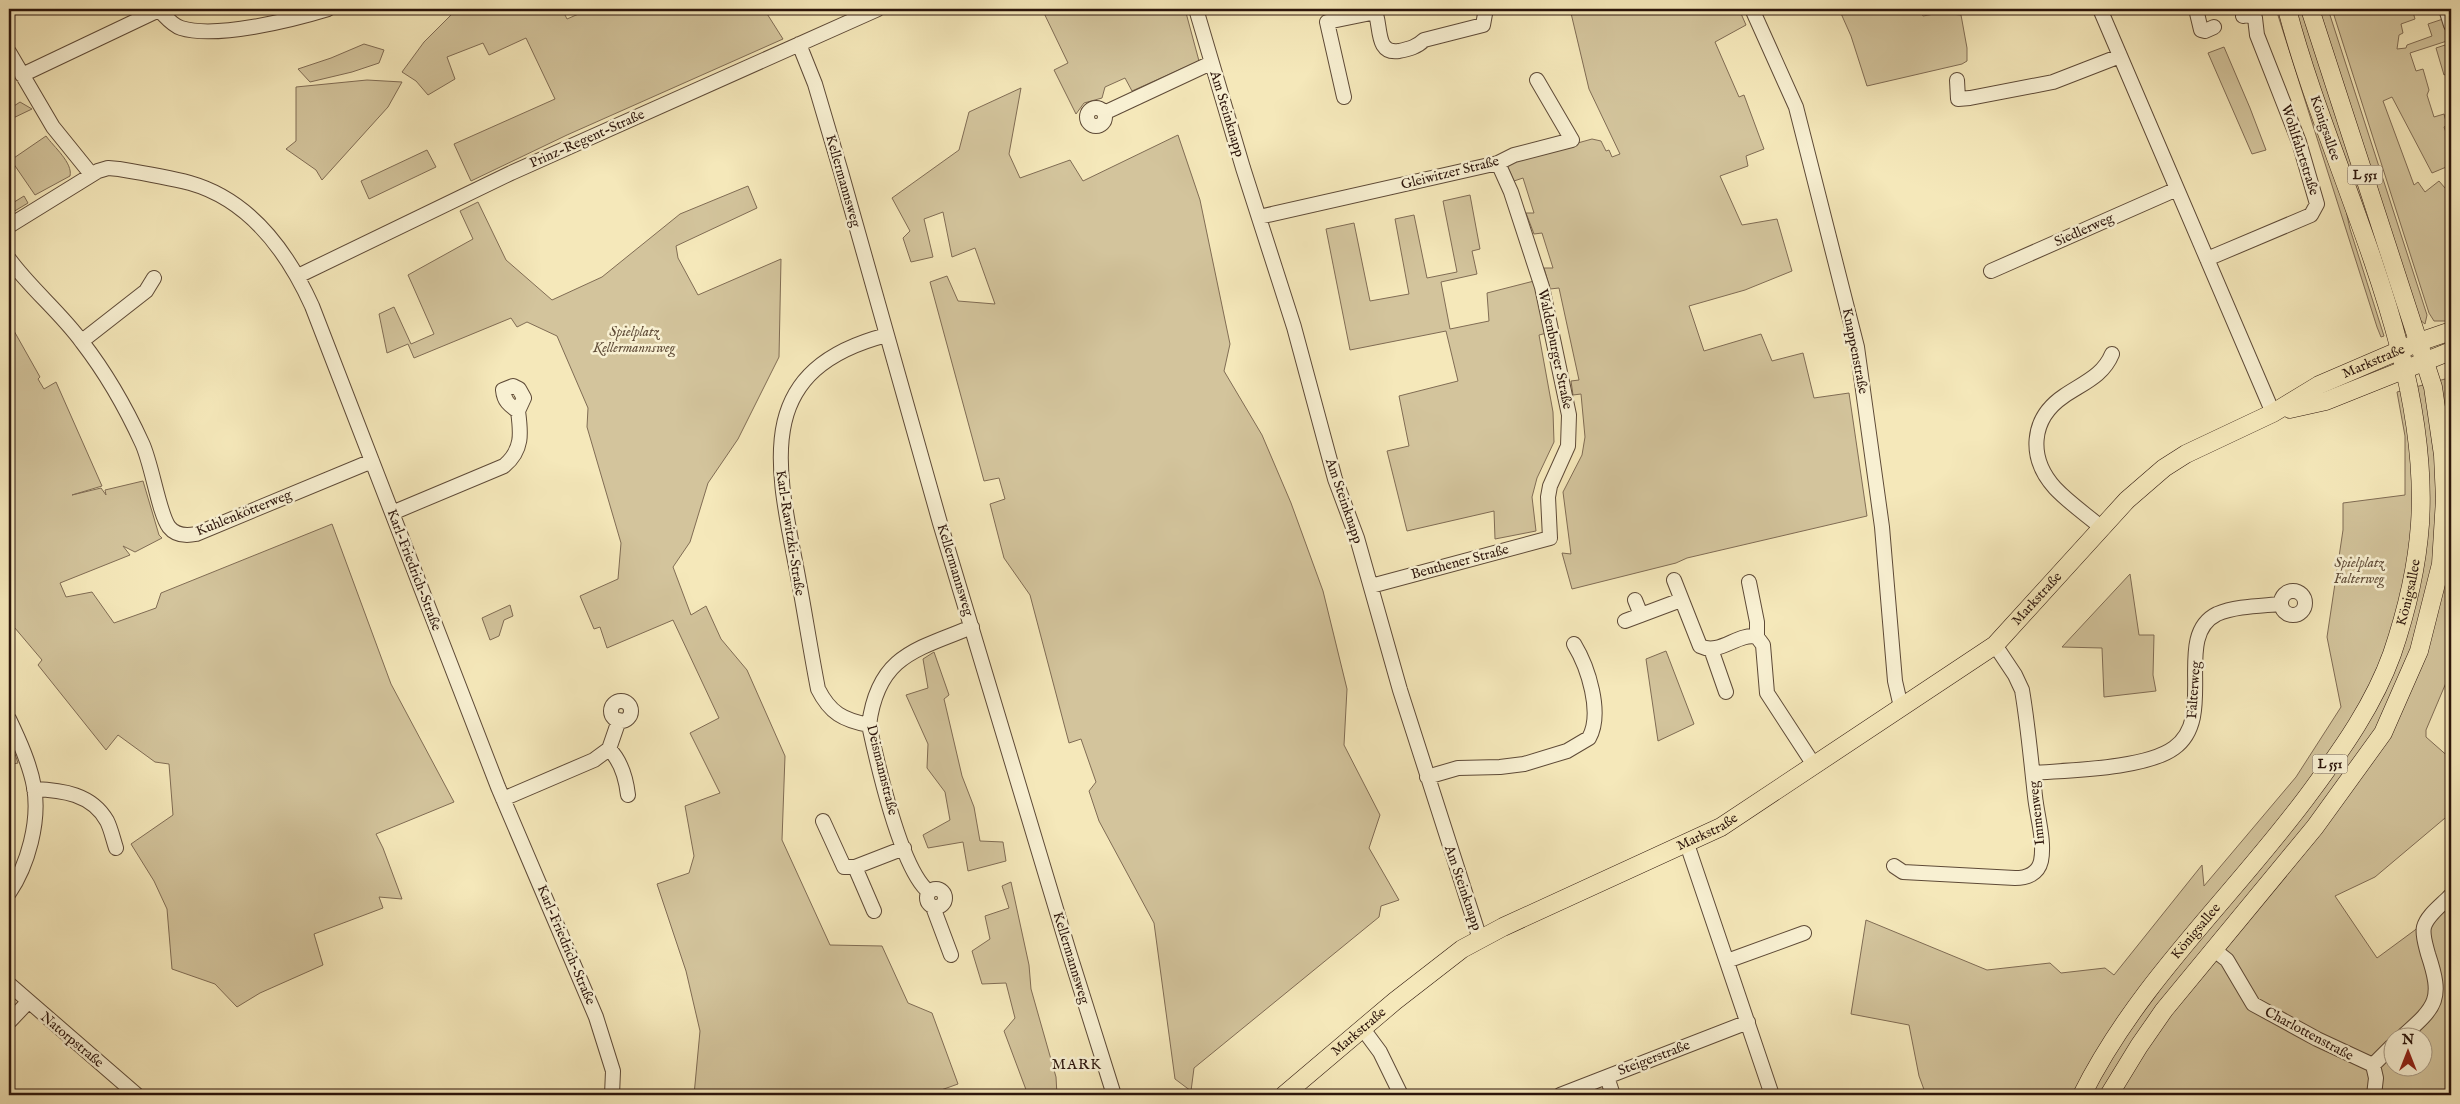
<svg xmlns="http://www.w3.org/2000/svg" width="2460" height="1104" font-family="'IM FELL English',serif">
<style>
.green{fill:#d3c49c;stroke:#806c54;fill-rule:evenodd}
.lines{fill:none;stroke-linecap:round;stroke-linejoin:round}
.minor-casing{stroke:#5e4a37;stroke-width:16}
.major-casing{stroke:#2c150b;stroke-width:19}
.minor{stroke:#f8f0d2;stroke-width:14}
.major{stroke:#f5e8ba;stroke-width:18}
.labels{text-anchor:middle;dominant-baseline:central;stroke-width:5;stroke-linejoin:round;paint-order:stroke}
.shield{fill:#f8f0d2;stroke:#695747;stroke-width:1}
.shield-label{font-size:12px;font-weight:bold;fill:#2c150b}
.street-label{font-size:14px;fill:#2c150b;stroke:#f8f0d2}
.park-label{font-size:14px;font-style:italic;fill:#5e4a36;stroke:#f8f0d2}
.neighbourhood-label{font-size:15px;letter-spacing:1px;fill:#2c150b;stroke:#f8f0d2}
</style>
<rect width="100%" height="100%" fill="#f5e8ba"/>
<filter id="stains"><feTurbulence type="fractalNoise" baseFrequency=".004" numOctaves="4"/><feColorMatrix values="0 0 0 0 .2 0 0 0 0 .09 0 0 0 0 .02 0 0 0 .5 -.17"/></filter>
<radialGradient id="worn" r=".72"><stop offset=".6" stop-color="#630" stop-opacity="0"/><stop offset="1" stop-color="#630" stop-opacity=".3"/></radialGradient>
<path class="green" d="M 457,9 L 562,9 L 567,19 L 590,9 L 764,9 L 783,39 L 567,135 L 471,181 L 454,144 L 555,99 L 526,38 L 489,55 L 483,43 L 447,57 L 455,79 L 428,95 L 416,81 L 402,72 L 424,42 Z
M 1042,9 L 1185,9 L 1199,61 L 1132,91 L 1125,78 L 1105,87 L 1102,98 L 1084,103 L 1076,114 L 1054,70 L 1068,63 Z
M 1570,9 L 1739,9 L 1746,25 L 1715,42 L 1739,97 L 1744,95 L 1764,149 L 1746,156 L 1748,166 L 1720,176 L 1742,225 L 1777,219 L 1792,271 L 1745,290 L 1689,306 L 1704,351 L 1761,334 L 1772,361 L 1803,353 L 1814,398 L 1849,393 L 1867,516 L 1687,558 L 1676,563 L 1572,589 L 1562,553 L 1571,554 L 1563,492 L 1582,455 L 1585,437 L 1581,394 L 1573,395 L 1571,381 L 1579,380 L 1559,288 L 1550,289 L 1544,268 L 1553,268 L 1542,233 L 1534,234 L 1526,213 L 1534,213 L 1523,178 L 1514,181 L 1506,163 L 1592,139 L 1601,141 L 1606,151 L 1609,150 L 1612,157 L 1620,154 L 1589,89 Z
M 1839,9 L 1919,9 L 1923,16 L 1940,13 L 1961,15 L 1967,48 L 1967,61 L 1962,64 L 1867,86 L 1851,36 Z
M 2276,9 L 2280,9 L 2345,206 L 2350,229 L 2384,336 L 2381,337 L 2377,327 Z
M 2293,9 L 2305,9 L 2409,330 L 2405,331 L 2370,223 L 2359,202 Z
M 2317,9 L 2328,9 L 2427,315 L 2425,324 L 2420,320 Z
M 2332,9 L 2420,9 L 2413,12 L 2415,19 L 2401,24 L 2403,33 L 2399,35 L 2397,49 L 2406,48 L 2407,45 L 2432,36 L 2428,24 L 2443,19 L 2450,40 L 2410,53 L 2416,71 L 2423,69 L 2429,90 L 2427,95 L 2434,117 L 2444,114 L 2447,125 L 2444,127 L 2447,135 L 2451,134 L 2451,165 L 2432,173 L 2392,97 L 2383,101 L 2414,185 L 2418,182 L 2425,192 L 2439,181 L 2451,195 L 2451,321 L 2434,321 L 2429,313 Z
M 2451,43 L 2451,72 L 2444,75 L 2436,48 Z
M 364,44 L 384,50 L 379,63 L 352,72 L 310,82 L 298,69 L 331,58 Z
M 2224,47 L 2250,108 L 2266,150 L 2252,154 L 2208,53 Z
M 367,80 L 402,82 L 388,107 L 322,180 L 316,170 L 286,149 L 296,141 L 296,87 Z
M 1021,88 L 1009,154 L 1020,178 L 1070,160 L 1083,181 L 1178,135 L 1200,200 L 1230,344 L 1224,371 L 1262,435 L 1291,503 L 1323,591 L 1347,689 L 1344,745 L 1380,815 L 1369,848 L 1399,900 L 1381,906 L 1379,917 L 1194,1068 L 1191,1091 L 1175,1079 L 1154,923 L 1099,821 L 1089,791 L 1096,782 L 1081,739 L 1069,743 L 1030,595 L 1004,558 L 990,504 L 1005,499 L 999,478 L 984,481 L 930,282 L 947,276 L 958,301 L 995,304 L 975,248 L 952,257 L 943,212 L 924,219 L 933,257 L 911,262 L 903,238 L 910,231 L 892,198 L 959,150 L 969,112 Z
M 9,95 L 14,106 L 20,102 L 32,109 L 9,120 Z
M 46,136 C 54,147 73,163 70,176 L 35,195 L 11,160 Z
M 427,150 L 436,167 L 369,199 L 361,181 Z
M 748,186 L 757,208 L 676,246 L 678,258 L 698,295 L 781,259 L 779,357 L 738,439 L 708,483 L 690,542 L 673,567 L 691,615 L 706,606 L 721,639 L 747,670 L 785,756 L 782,840 L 830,945 L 882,946 L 908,1003 L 932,1013 L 958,1084 L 927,1095 L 694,1095 L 700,1031 L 686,971 L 657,884 L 689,873 L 694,856 L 685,806 L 720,793 L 690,733 L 719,718 L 673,620 L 607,648 L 600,627 L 594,629 L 580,596 L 618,579 L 621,543 L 587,427 L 588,408 L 557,336 L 527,322 L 517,327 L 511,318 L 414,358 L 408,344 L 387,353 L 379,314 L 394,307 L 411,344 L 434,334 L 408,275 L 473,239 L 460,211 L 478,202 L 506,260 L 552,300 L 602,277 L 680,214 Z
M 1470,195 L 1480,249 L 1472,251 L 1477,274 L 1441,282 L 1450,329 L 1489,321 L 1487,293 L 1534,281 L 1547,333 L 1539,335 L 1553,412 L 1554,442 L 1537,478 L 1532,497 L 1536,531 L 1495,539 L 1494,511 L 1407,531 L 1387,451 L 1409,446 L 1399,396 L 1458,381 L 1446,331 L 1350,350 L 1326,229 L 1354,223 L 1370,301 L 1409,294 L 1395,219 L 1414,215 L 1427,278 L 1457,272 L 1443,201 Z
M 24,196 L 28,203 L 13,212 L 11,204 Z
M 9,322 L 40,377 L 38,379 L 44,389 L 56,382 L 102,486 L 72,495 L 101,488 L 106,495 L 105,490 L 143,481 L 159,535 L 162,538 L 135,552 L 123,546 L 130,555 L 60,583 L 66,597 L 92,592 L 114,623 L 156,608 L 161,593 L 332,524 L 391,684 L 454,802 L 376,834 L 383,848 L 402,899 L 379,897 L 383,908 L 314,934 L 323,965 L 260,993 L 237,1007 L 215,984 L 172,969 L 167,909 L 154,881 L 131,844 L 173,815 L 169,764 L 155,762 L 118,735 L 106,750 L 38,665 L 42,660 L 9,621 Z
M 2445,379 L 2451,398 L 2451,671 L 2426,730 L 2426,737 L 2451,759 L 2451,813 L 2375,877 L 2335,896 L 2377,958 L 2415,930 L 2451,892 L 2451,1095 L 1926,1095 L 1919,1076 L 1909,1025 L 1851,1014 L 1866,920 L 1987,970 L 2050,963 L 2061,973 L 2105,968 L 2114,975 L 2202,865 L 2204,886 L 2296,777 L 2341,707 L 2327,637 L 2343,530 L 2343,503 L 2405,495 L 2405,436 L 2397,392 ZM 2392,1036 L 2422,1036 L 2422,1066 L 2392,1066 Z
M 2130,574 L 2139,635 L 2154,635 L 2153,675 L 2156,691 L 2104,697 L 2102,648 L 2062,647 Z
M 510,605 L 513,616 L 504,620 L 499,636 L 490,640 L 482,618 Z
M 1666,651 L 1694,724 L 1658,741 L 1646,659 Z
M 934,652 L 949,695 L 944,699 L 962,776 L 974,807 L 980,841 L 1003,842 L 1006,861 L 968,871 L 963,842 L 928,848 L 923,835 L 950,820 L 945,792 L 927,768 L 928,744 L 906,695 L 928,688 L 923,659 Z
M 9,736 L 18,763 L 9,765 Z
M 1011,882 L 1029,965 L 1031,989 L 1056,1077 L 1057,1095 L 1028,1095 L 1004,1031 L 1015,1018 L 1006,983 L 982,984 L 972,951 L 990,939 L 985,916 L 1009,908 L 1002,886 Z"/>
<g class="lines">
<defs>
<path id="minor" d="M 1196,9 L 1243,168 L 1294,327 L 1335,479 L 1357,538 L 1400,690 L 1480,939
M 1374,9 C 1382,23 1374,55 1399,51 C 1409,49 1417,47 1424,40 L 1483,25 L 1485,14 L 1483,9
M 1752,9 L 1796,107 L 1857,347 L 1882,527 L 1895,681 L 1901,707
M 2100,9 L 2273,413
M 2196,9 L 2201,30 L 2205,31 L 2214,27
M 2446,9 L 2451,25
M 160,11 C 166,17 172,25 181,28 C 216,39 292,20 328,9
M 799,44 L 815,84 L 841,172 L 940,523 L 1069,952 L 1114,1095
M 9,52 L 53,127 L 91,174
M 22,75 L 161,9
M 1957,80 L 1958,99 L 1970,98 L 2053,82 L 2120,56
M 1344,97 L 1327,22 L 1376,12
M1087 117a9 9 0 1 1 18 0a9 9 0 1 1-18 0Z
M 1104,113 L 1211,63
M 1259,217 L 1498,163 L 1514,155 L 1572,140 L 1537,80
M 9,226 L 98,171 L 108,168 L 119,169 C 143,173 167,177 190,183 C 250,200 288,253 312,306 L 498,787 L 596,1017 L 613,1071 L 612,1095
M 9,259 C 31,289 60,312 82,342 C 106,373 126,408 142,443 C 152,464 159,514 169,527 C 176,536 186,536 196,534 L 372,461
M 2207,259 L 2311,215 L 2317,204 L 2299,142 L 2257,35 L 2255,18 L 2247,15 L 2243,16
M 1991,271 L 2177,189
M 298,276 L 511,173 L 878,9
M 82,341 L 146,291 L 154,278
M 392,513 L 504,466 C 523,450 521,433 518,411 C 509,405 504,401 503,390 L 513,386 L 519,389 L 524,398 L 518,411
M 2102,528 C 2087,515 2069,503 2055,488 C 2028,458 2030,419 2064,396 C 2083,383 2103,376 2112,354
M 1674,580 L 1700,646 C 1720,656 1738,632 1757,637
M 1749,582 L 1757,622 L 1757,637 L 1763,645 L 1767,693 L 1814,765
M 1371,586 L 1550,538 L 1548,497 L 1550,486 L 1568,446 L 1569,415 L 1542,287 L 1511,192 L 1498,163
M2281 603a12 12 0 1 1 24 0a12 12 0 1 1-24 0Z
M 1635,600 L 1641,615
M 1625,621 L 1681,600
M 1711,649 L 1726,692
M611 711a10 10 0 1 1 20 0a10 10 0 1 1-20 0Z
M 9,719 C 19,740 30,764 34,787 C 40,821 28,865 9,893
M 869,725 C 843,720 830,713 818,689 C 810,648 804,607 796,566 C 775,460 755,369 887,335
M 609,749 C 621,761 626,778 628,795
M 2033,773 C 2070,770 2145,769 2174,748 C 2218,717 2172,636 2217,614 C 2236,606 2261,606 2281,604
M 1427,777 L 1458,768 L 1500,767 L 1524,764 L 1567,751 L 1589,738 C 1603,713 1588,667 1574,644
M 34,789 C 62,790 92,794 107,821 C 111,829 113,839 116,848
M 503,799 L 594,760 L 609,749 L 619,720
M 823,821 L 844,867 L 855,867 L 904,848
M 1687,844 L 1772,1095
M 1894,866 L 1903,872 L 2015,878 C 2027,878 2038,874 2041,861 C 2045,841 2037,816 2035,796 C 2031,761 2028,725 2022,690 L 2015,675 L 1995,645
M 855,867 L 874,911
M927 898a9 9 0 1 1 18 0a9 9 0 1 1-18 0Z
M 929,892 C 901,870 877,762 869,725 C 878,656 915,650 972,627
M 933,907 L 951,955
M 2213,949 L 2227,960 L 2253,1004 L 2317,1039 L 2373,1065
M 1727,961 L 1804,933
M 9,984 L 137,1095
M 9,1022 L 28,1002
M 1363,1029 L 1380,1052 L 1401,1095
M 2403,1036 C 2437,1006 2443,999 2428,954 C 2426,946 2422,935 2424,927 C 2427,915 2443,904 2451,895
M 2373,1065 L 2376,1078 L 2374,1095
M 2373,1065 L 2392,1046
M 1607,1077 L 1613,1095
M 1560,1095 L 1748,1022"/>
<g id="major">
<path d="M 2290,409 L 2326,401 L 2451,351"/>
<path id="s1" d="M 1284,1095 L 1395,1001 L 1462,949 L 1503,927 L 1721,827 L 1995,645 L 2127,500 L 2164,468 L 2186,454 L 2273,413 L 2319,385 L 2419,342 L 2451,331"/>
<path id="s2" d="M 2082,1095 C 2139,980 2237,893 2312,790 C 2343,748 2374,704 2392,654 C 2406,613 2417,567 2420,524 C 2431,351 2330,173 2287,9"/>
<path d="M 2109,1095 L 2139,1046 L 2164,1010 L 2315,827 L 2383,733 L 2419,651 L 2441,564 L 2445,499 L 2443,455 L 2433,387 L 2310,9"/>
</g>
</defs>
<use href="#minor" class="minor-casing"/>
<use href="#major" class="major-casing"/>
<use href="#minor" class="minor"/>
<use href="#major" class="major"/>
</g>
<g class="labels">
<g class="shield">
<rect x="2347.5" y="165.5" width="35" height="19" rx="4"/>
<rect x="2312.5" y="754.5" width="35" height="19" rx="4"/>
</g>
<g class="shield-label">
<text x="2365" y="175">L 551</text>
<text x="2330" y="764">L 551</text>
</g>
<g class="street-label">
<text transform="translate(1227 114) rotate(73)">Am Steinknapp</text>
<text transform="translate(2325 128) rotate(71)">Königsallee</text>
<text transform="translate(587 139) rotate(-24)">Prinz-Regent-Straße</text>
<text transform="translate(2300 150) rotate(72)">Wohlfahrtstraße</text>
<text transform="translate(1450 173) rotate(-14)">Gleiwitzer Straße</text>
<text transform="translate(843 181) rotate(74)">Kellermannsweg</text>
<text transform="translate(2084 230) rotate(-24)">Siedlerweg</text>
<text transform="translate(1555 349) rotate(78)">Waldenburger Straße</text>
<text transform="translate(1855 351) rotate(79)">Knappenstraße</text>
<text stroke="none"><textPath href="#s1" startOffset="1326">Markstraße</textPath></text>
<text transform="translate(1344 501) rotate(71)">Am Steinknapp</text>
<text transform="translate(244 513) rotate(-22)">Kuhlenkötterweg</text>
<text transform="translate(790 533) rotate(81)">Karl-Rawitzki-Straße</text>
<text transform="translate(1460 562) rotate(-15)">Beuthener Straße</text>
<text transform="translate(414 570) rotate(69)">Karl-Friedrich-Straße</text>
<text transform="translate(955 570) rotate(73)">Kellermannsweg</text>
<text stroke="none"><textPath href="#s2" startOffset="605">Königsallee</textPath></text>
<text stroke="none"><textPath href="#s1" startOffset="908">Markstraße</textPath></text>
<text transform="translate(2194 690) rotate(-86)">Falterweg</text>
<text transform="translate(882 770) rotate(76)">Deismannstraße</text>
<text transform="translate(2037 813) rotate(-96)">Immenweg</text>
<text stroke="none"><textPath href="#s1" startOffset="502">Markstraße</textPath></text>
<text transform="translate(1463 888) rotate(71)">Am Steinknapp</text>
<text stroke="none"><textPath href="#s2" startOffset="200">Königsallee</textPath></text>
<text transform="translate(566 945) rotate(67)">Karl-Friedrich-Straße</text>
<text transform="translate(1071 958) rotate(73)">Kellermannsweg</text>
<text stroke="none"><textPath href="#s1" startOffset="98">Markstraße</textPath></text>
<text transform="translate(2309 1034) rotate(28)">Charlottenstraße</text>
<text transform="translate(72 1040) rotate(40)">Natorpstraße</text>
<text transform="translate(1654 1058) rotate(-21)">Steigerstraße</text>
</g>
<g class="park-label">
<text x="634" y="332">Spielplatz<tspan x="634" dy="16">Kellermannsweg</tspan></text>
<text x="2359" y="563">Spielplatz<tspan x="2359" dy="16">Falterweg</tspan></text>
</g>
<g class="neighbourhood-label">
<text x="1077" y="1064">MARK</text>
</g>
</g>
<rect width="2460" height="1104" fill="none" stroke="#f5e8ba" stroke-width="30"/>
<rect x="10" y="10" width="2440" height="1084" fill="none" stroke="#2c150b" stroke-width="2.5"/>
<rect x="15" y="15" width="2430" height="1074" fill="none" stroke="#2c150b"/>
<g transform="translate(2408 1052)"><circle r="24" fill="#f8f0d2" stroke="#a69882"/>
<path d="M0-4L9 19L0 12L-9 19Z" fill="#8f2418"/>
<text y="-8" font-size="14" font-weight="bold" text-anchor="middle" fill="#2c150b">N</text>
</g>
<rect width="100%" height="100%" filter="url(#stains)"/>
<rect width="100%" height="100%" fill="url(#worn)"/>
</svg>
